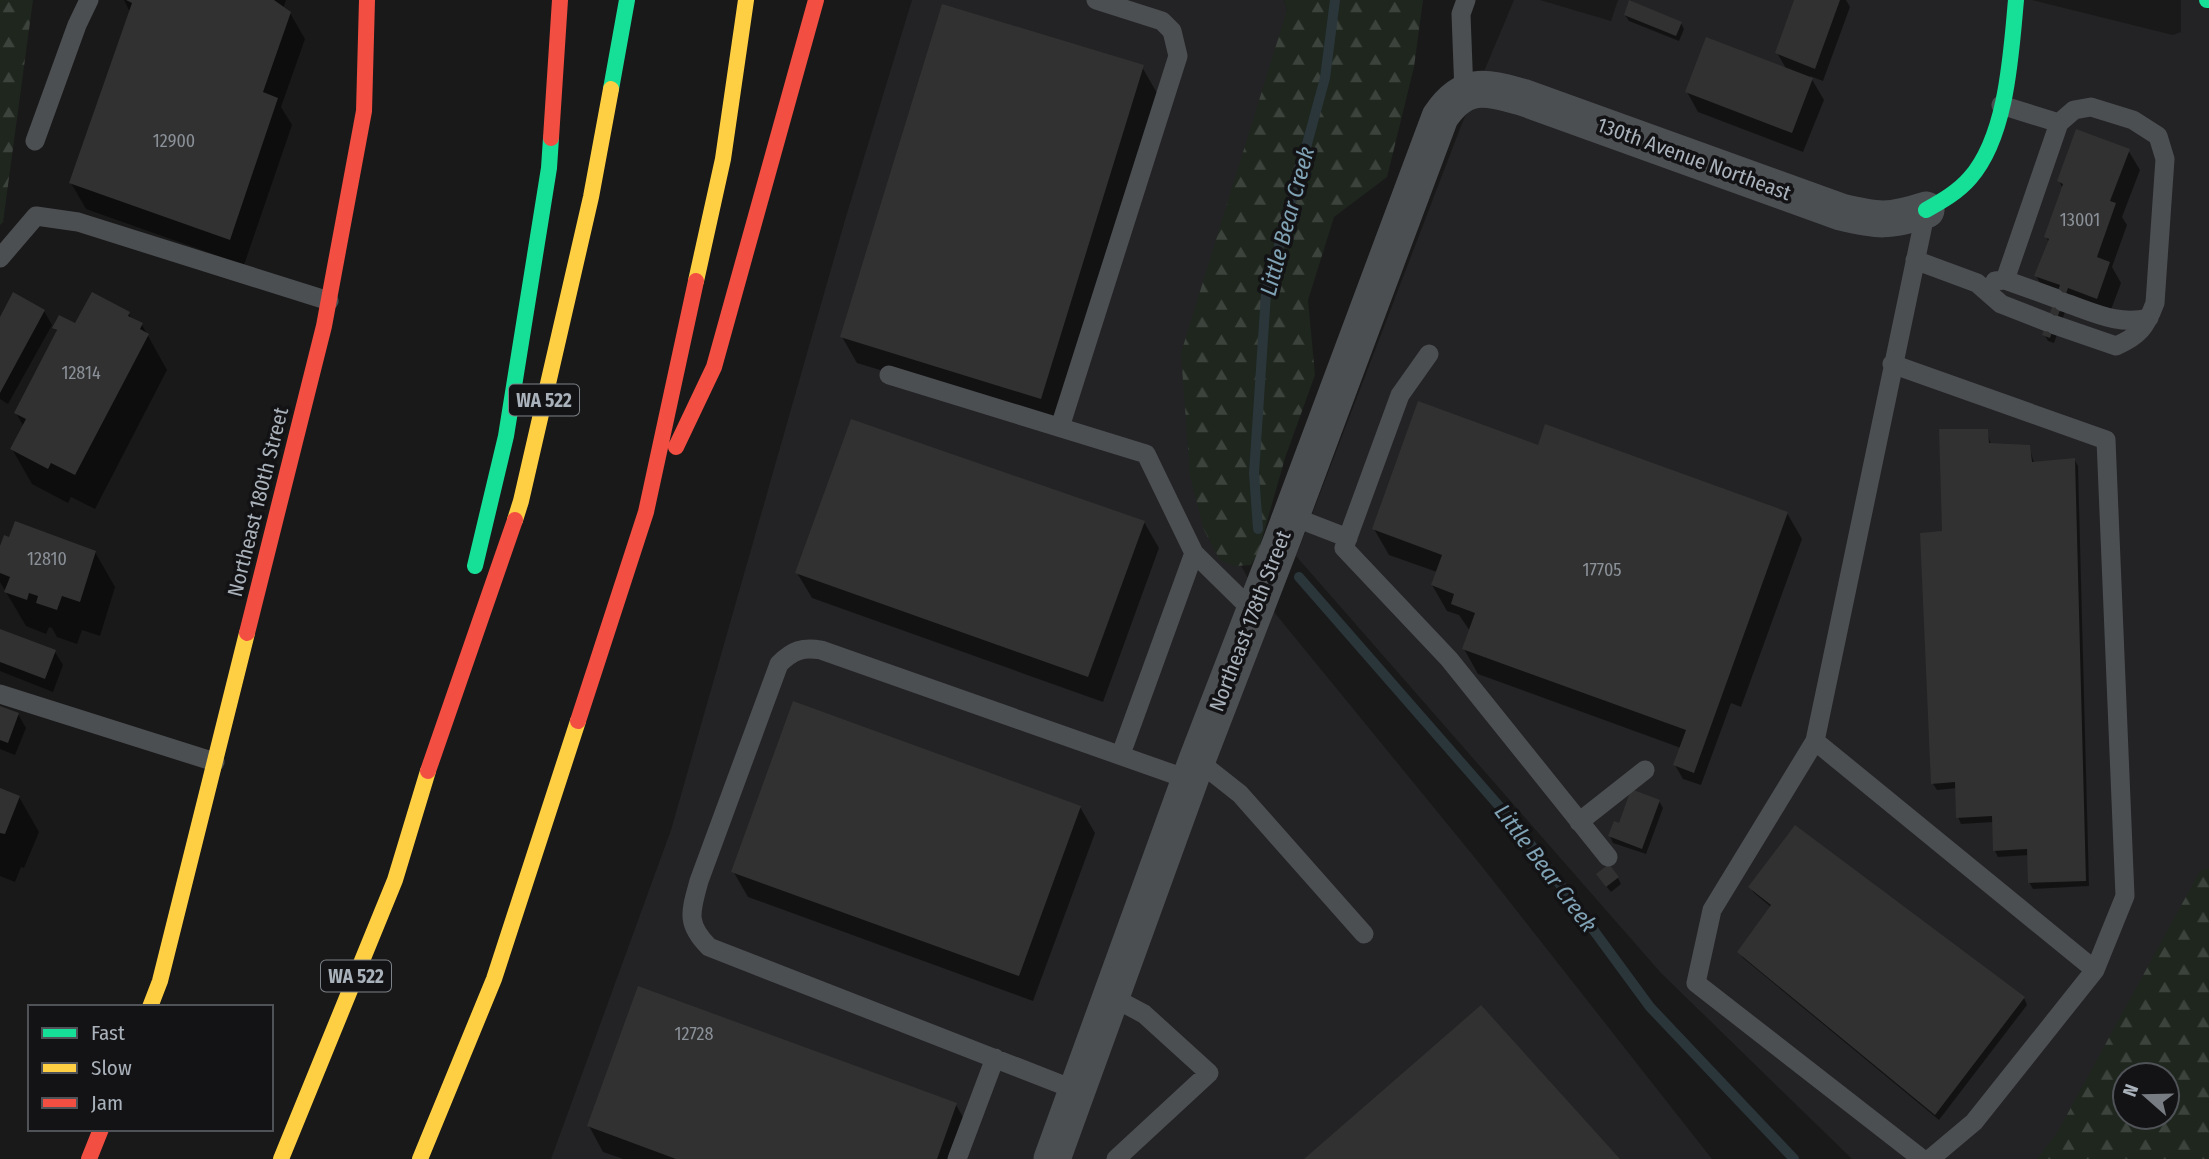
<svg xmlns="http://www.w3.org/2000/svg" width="2209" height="1159" font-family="'Fira Sans Condensed',sans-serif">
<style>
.built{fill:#232325}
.forest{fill:url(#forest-firs);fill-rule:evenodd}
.shadow{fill:#0007}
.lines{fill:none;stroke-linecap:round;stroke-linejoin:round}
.stream{stroke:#2b363b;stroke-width:10}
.building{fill:#313131}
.lane{stroke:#4c4f52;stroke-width:19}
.street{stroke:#4c4f52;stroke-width:37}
.fast{stroke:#16e098;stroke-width:16}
.slow{stroke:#ffcf43;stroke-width:16}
.jam{stroke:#f24e42;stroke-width:16}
.labels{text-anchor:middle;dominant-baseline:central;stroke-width:7;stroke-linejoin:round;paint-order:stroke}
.number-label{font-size:18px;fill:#8b9198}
.shield{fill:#131315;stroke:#7c8288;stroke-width:2}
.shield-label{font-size:19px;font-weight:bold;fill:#a9b1ba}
.street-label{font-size:21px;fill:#a9b1ba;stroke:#131315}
.water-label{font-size:23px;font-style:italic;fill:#80a3b6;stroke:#131315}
</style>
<defs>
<pattern id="forest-firs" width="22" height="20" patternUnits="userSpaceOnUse" patternTransform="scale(1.75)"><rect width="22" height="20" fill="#1e261e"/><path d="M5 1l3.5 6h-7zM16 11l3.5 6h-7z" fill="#3c433d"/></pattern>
</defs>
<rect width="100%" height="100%" fill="#191919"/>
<path class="built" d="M 912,0 L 1284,0 L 1287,10 L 1190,476 L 1252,585 L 1480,864 L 1712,1159 L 551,1159 L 671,830 L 845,220 Z
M 1514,0 L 1540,0 L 1611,21 L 1618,0 L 2032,0 L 2173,35 L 2181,32 L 2181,0 L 2209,0 L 2209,941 L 2045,1159 L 1852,1159 L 1661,973 L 1296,556 L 1461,126 Z"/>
<path class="forest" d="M 0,0 L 33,0 L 3,222 L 0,225 Z
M 1284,0 L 1423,0 L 1414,67 L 1387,177 L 1334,217 L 1308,300 L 1315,375 L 1285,458 L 1258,553 L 1251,565 L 1235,566 L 1220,560 L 1204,530 L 1190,476 L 1181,353 L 1287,10 Z
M 2209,868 L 2209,1159 L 2037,1159 L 2057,1133 L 2200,871 ZM 2167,1075 L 2167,1117 L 2125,1117 L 2125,1075 Z"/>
<path class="shadow" d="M 124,0 L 286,0 L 283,9 L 290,13 L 305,39 L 281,107 L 292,125 L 244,265 L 86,209 L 71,183 L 130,12 Z
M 1796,0 L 1846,0 L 1850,7 L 1823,81 L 1810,76 L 1824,100 L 1803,152 L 1698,112 L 1687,92 L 1787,70 L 1777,53 Z
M 1625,15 L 1681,23 L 1684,29 L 1679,41 L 1629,21 Z
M 1142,67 L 1157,93 L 1056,424 L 857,363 L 842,337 Z
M 2128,150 L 2140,170 L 2122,217 L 2127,225 L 2112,267 L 2121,283 L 2108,318 L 2068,303 L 2054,343 L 2048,341 L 2044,334 L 2057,299 L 2048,296 L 2036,276 L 2049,242 L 2046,237 L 2063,189 L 2059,181 Z
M 44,311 L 52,325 L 8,404 L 0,399 L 0,320 Z
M 129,314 L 132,320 L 142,325 L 167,370 L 95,509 L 71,497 L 68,503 L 32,484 L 12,449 L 24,427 L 16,413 L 58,333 L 54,328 L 76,325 Z
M 1987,431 L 1991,445 L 2029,446 L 2034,463 L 2074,459 L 2078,466 L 2089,886 L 2033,889 L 2029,882 L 2029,855 L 1998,857 L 1995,851 L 1994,822 L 1961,824 L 1958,817 L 1957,788 L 1937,790 L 1933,784 L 1944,533 Z
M 1539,447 L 1787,513 L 1802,539 L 1741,707 L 1731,703 L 1701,785 L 1683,779 L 1675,765 L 1681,748 L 1478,674 L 1464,649 L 1470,631 L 1459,615 L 1447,611 L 1432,585 L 1437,572 L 1389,555 L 1374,529 Z
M 1144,522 L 1159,548 L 1103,702 L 812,598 L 797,573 Z
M 0,551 L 95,552 L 115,587 L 100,636 L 82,630 L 77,644 L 57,637 L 52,628 L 49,627 L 46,634 L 26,626 L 0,582 Z
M 0,631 L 55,652 L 63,665 L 53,692 L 0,671 Z
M 0,707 L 18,714 L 26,728 L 15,755 L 0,749 Z
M 0,790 L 19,797 L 39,832 L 24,868 L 21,867 L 15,882 L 0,876 Z
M 1659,801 L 1663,808 L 1646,854 L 1613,843 L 1610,836 L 1620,825 Z
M 1080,807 L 1095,833 L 1033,1001 L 748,897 L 733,871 Z
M 1618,878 L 1621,884 L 1611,892 L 1602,881 Z
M 1750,887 L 2024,998 L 2027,1005 L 1939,1120 L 1743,958 L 1739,952 L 1771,907 L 1754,893 Z
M 956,1105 L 971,1131 L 961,1159 L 623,1159 L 603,1152 L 589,1126 Z"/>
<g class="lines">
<path class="stream" d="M 1258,529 L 1254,473 L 1266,294 L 1325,78 L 1335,0
M 1299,577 L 1520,830 L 1650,1007 L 1794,1159"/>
</g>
<path class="building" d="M 126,0 L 274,0 L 291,12 L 263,92 L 278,98 L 230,240 L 69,183 L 132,3 Z
M 1629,0 L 1682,22 L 1676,36 L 1624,15 Z
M 1794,0 L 1840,0 L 1815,69 L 1775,53 Z
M 942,4 L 1144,65 L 1041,399 L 840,337 Z
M 1706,37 L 1813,78 L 1792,133 L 1685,92 Z
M 2076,129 L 2130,149 L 2110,201 L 2116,203 L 2097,257 L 2110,262 L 2097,299 L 2068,288 L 2050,338 L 2042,335 L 2060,285 L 2034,276 L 2049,239 L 2044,237 L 2063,184 L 2057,181 Z
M 13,292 L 45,310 L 0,393 L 0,317 Z
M 92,292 L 130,312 L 128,316 L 143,323 L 140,329 L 149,334 L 75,475 L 51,463 L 48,469 L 10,449 L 26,419 L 14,413 L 57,330 L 52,328 L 59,315 L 75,323 Z
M 1418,401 L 1538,445 L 1545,424 L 1788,512 L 1694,773 L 1673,765 L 1686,730 L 1462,649 L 1475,613 L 1451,604 L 1454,594 L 1431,585 L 1442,555 L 1372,529 Z
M 851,419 L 1145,521 L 1088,677 L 795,573 Z
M 1939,429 L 1988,429 L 1989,443 L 2030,445 L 2032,462 L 2075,458 L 2086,881 L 2028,883 L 2027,849 L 1993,851 L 1992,816 L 1956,818 L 1955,782 L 1931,784 L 1920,533 L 1942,531 Z
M 15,521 L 96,551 L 80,602 L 62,596 L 57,610 L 36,603 L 38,596 L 29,593 L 27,600 L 4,592 L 10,577 L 0,573 L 0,546 L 4,535 L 9,537 Z
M 0,629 L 56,650 L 45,679 L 0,662 Z
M 793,701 L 1081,806 L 1019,976 L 731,872 Z
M 0,706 L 19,713 L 8,743 L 0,740 Z
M 0,788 L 20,796 L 5,834 L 0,833 Z
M 1631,789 L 1660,800 L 1642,849 L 1608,836 L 1614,821 L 1619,823 Z
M 1795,825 L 2025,997 L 1935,1115 L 1737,952 L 1771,905 L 1748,887 Z
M 1609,864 L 1619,877 L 1606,887 L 1596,874 Z
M 638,986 L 957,1103 L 937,1159 L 676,1159 L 587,1126 Z
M 1481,1005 L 1620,1159 L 1304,1159 Z"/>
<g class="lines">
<path class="lane" d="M 1464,93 L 1461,14 L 1466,0
M 2001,105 L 2059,123
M 35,141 L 77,25 L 89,0
M 1926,210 L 1815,741 L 2095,970
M 0,258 L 36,216 L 78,222 L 329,301
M 1915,260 L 1977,283 L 2001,304 L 2047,322
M 2005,280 L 2059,123 L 2074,110 L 2091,107 L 2133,120 L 2158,136 L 2165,159 L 2155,303 C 2146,327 2139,336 2116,346 L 2055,325
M 1995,281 L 2005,280 L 2055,298
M 2063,302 C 2093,312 2118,326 2149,318
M 1429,354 L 1400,395 L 1344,548 L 1449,659 L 1608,857
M 1892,364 L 2106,440 L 2125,896 L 2095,970 L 1974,1122 L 1930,1159
M 889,375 L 1146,454 L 1194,553 L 1254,612
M 1060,427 L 1178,56 L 1172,31 L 1162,21 L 1096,0
M 1291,516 L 1348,538
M 0,694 L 215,762
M 1815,741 L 1712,910 L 1696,983 L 1922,1159
M 1121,754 L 1194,553
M 1197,760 L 1240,794 L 1364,934
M 1579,822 L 1645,770
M 1112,997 L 1144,1014 L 1209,1073 L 1116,1159
M 1078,1091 L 709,947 C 685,923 691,911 699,881 L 779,664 C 793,650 803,647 821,650 L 1190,780
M 957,1159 L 995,1058"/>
<path class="street" d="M 1052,1159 L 1197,760 L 1282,540 L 1440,117 C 1464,81 1485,87 1522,97 L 1841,212 C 1878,221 1889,222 1926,210"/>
<path class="fast" d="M 2207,0 L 2209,0
M 611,89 L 627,0
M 1926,210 C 1942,201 1958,192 1970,178 C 2007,136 2011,54 2016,0
M 475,566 L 506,436 L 549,168 L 551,138"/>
<path class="slow" d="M 696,281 L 723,159 L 746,0
M 515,520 L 521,501 L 591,197 L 611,89
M 150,1007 L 160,981 L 247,633
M 281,1159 L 395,880 L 428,771
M 420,1159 L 494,979 L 578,721"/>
<path class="jam" d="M 551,138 L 560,0
M 676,447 L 714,367 L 816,0
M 247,633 L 324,326 L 364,111 L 367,0
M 578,721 L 646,512 L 696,281
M 428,771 L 515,520
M 89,1159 L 101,1129"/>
</g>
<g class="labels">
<g class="number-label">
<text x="174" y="141">12900</text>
<text x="2080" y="220">13001</text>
<text x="81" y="373">12814</text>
<text x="47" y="559">12810</text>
<text x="1602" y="570">17705</text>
<text x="694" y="1034">12728</text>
</g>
<g class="shield">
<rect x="509" y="384.5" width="70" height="31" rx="5"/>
<rect x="321" y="960.5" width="70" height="31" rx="5"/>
</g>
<g class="shield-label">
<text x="544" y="400">WA 522</text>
<text x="356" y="976">WA 522</text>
</g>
<g class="street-label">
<text transform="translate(1694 159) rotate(20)">130th Avenue Northeast</text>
<text transform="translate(258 502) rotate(-76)">Northeast 180th Street</text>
<text transform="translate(1250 621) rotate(-69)">Northeast 178th Street</text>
</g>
<g class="water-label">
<text transform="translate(1287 221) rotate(-75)">Little Bear Creek</text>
<text transform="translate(1546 868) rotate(53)">Little Bear Creek</text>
</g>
</g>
<rect x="28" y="1005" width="245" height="126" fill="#131315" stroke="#4f5257" stroke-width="2"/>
<rect x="42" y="1028" width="35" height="10" fill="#16e098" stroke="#4f5257" stroke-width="2"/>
<text x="91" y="1040" font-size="21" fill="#a9b1ba">Fast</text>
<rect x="42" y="1063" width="35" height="10" fill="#ffcf43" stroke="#4f5257" stroke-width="2"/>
<text x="91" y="1075" font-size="21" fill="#a9b1ba">Slow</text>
<rect x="42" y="1098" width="35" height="10" fill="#f24e42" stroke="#4f5257" stroke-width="2"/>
<text x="91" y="1110" font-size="21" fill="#a9b1ba">Jam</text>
<g transform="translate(2146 1096) rotate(290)"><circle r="33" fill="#131315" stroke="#4f5257" stroke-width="2"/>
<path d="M0-5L12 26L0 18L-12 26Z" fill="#777c82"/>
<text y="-10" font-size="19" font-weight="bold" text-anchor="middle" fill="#a9b1ba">N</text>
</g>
</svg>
